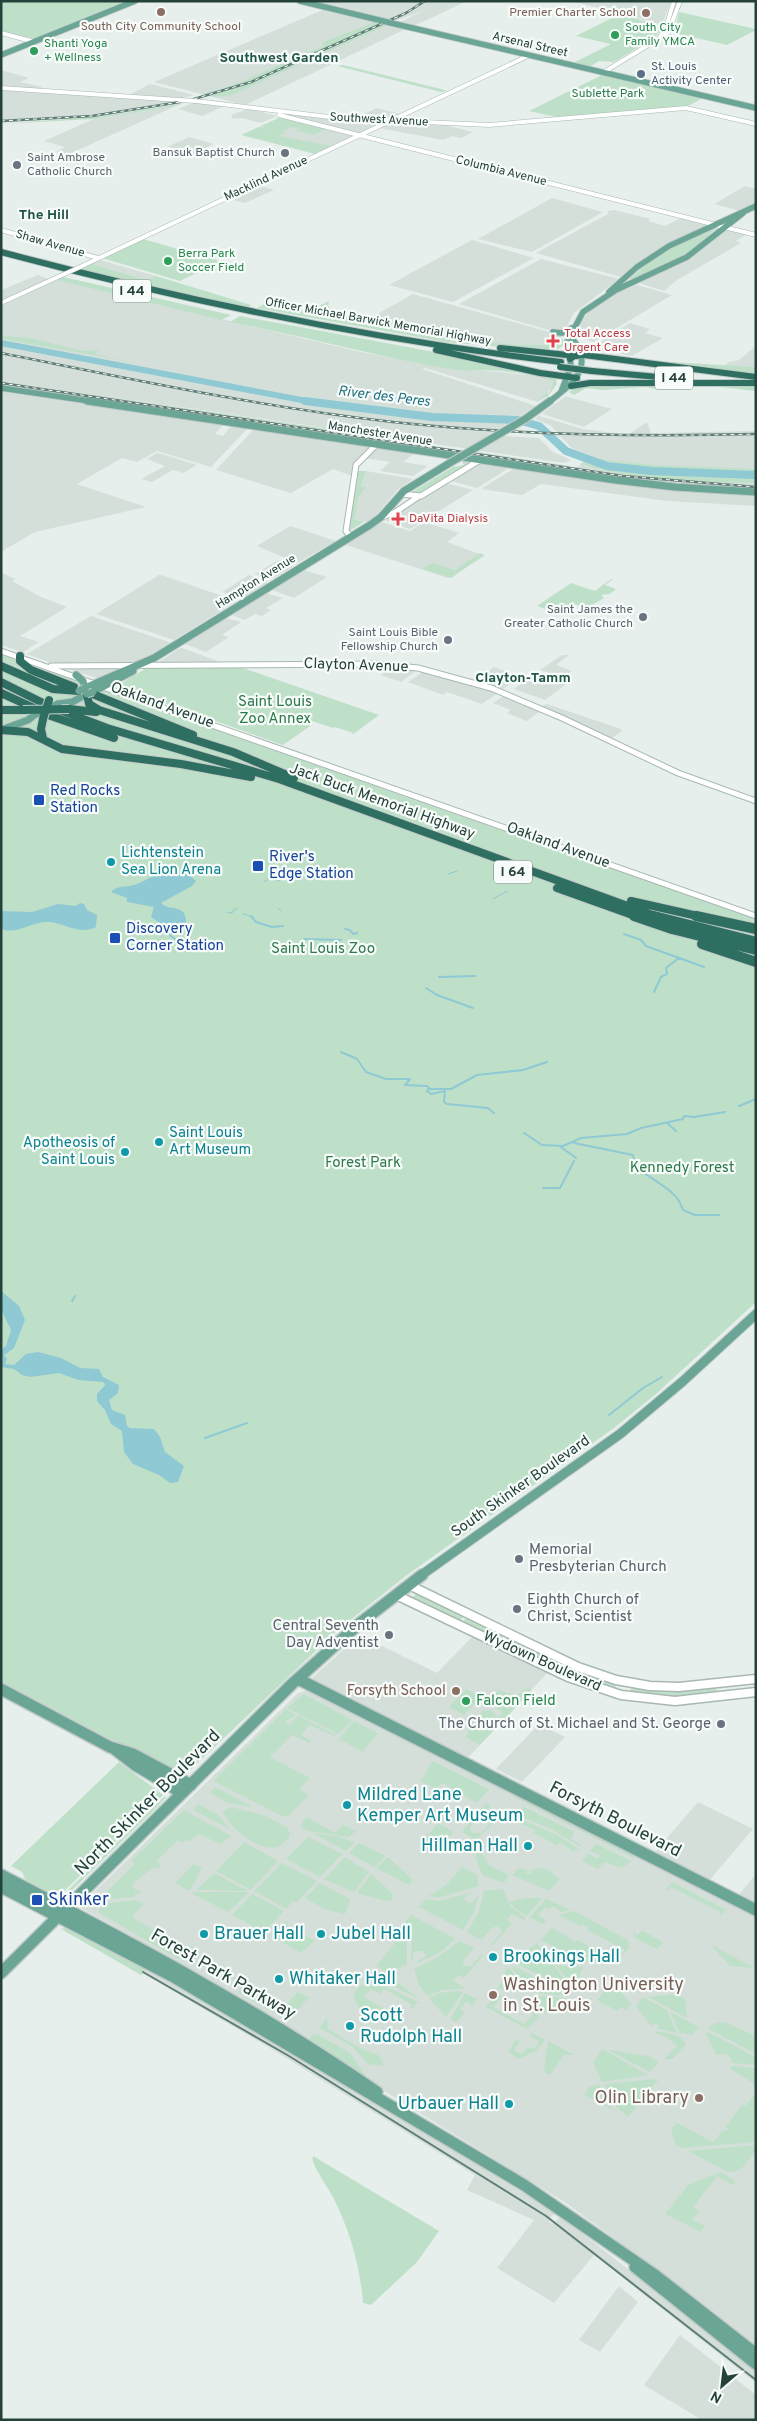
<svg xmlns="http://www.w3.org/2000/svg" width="757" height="2421" font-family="Overpass,sans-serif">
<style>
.built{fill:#d4dfda}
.green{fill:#bfe0c8}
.water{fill:#8ec9d4}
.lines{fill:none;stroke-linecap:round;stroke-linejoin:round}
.stream-far1{stroke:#8ec9d4;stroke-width:1}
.stream{stroke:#8ec9d4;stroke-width:2}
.river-far1{stroke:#8ec9d4;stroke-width:6}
.river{stroke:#8ec9d4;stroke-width:8}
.minor-far2-casing{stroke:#a8b8b2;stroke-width:5}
.minor-far1-casing{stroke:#a8b8b2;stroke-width:7}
.minor-casing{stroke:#a8b8b2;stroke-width:11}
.major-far3-casing{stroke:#c2cac8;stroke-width:7}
.major-far2-casing{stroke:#c2cac8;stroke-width:9}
.major-far1-casing{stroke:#c2cac8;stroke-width:11}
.major-casing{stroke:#c2cac8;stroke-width:14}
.highway-far2-casing{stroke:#c2cac8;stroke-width:8}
.highway-far1-casing{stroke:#c2cac8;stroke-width:10}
.highway-casing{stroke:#c2cac8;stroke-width:12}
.minor-far2{stroke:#fff;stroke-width:4}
.minor-far1{stroke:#fff;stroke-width:5}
.minor{stroke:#fff;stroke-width:8}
.major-far3{stroke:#6aa596;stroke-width:5.5}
.major-far2{stroke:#6aa596;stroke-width:7}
.major-far1{stroke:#6aa596;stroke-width:9}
.major{stroke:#6aa596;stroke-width:11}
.highway-far2{stroke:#2f6f62;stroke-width:6}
.highway-far1{stroke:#2f6f62;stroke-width:8}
.highway{stroke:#2f6f62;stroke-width:10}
.tram{stroke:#5f7d75;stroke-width:2}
.rail-casing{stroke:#5f7d75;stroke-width:2.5}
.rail{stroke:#f7fbf9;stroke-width:1;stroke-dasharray:4;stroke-linecap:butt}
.minor-bridge-casing{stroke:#a8b8b2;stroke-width:5;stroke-linecap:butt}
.major-bridge-far1-casing{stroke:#c2cac8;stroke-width:7;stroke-linecap:butt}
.major-bridge-casing{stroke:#c2cac8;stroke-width:9;stroke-linecap:butt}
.highway-bridge-far1-casing{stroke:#c2cac8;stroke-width:8;stroke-linecap:butt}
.highway-bridge-casing{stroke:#c2cac8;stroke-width:10;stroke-linecap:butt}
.minor-bridge{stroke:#fff;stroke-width:4}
.major-bridge-far1{stroke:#6aa596;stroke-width:5.5}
.major-bridge{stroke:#6aa596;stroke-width:7}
.highway-bridge-far1{stroke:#2f6f62;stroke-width:6}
.highway-bridge{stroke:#2f6f62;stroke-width:8}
.education-dot{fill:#8d6e63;stroke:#f7fbf9;stroke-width:2}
.leisure-dot{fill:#2e9e5b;stroke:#f7fbf9;stroke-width:2}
.service-dot{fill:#5c6f8a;stroke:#f7fbf9;stroke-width:2}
.worship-dot{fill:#6b7280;stroke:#f7fbf9;stroke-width:2}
.health-dot{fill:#e0444e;stroke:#f7fbf9;stroke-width:2}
.transit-dot{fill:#1a4fb4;stroke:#f7fbf9;stroke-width:2}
.culture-dot{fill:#0f9aa8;stroke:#f7fbf9;stroke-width:2}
.labels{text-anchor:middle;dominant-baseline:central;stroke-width:4.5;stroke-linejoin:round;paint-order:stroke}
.far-education-label{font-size:12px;fill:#785e54;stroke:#f7fbf9;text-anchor:end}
.far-leisure-label{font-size:12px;fill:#27864d;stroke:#f7fbf9;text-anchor:start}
.far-street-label{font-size:12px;fill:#24423a;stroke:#f7fbf9}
.far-service-label{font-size:12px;fill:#4e5e75;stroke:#f7fbf9;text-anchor:start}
.far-park-label{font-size:12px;fill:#2d7a4b;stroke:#f7fbf9}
.far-worship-label{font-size:12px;fill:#5b616d;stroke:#f7fbf9;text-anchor:end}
.far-health-label{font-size:12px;fill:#be3a42;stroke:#f7fbf9;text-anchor:start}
.far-neighbourhood-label{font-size:14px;font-weight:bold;fill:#1f5548;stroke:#f7fbf9}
.shield{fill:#f7fbf9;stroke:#637a73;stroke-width:1}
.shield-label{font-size:14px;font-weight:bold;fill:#24423a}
.far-water-label{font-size:14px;font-style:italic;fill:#1c6f80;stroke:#f7fbf9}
.street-label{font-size:15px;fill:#24423a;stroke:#f7fbf9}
.park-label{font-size:15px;fill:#2d7a4b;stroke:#f7fbf9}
.transit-label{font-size:15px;fill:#164399;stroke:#f7fbf9;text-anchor:start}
.culture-label{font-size:15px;fill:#0d838f;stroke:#f7fbf9;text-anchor:start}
.worship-label{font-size:15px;fill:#5b616d;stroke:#f7fbf9;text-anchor:start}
.education-label{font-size:15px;fill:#785e54;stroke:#f7fbf9;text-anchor:end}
.leisure-label{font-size:15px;fill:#27864d;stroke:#f7fbf9;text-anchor:start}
.near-culture-label{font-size:18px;fill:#0d838f;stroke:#f7fbf9;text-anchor:start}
.near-street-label{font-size:18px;fill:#24423a;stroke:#f7fbf9}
.near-transit-label{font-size:18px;fill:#164399;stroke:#f7fbf9;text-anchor:start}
.near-education-label{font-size:18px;fill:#785e54;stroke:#f7fbf9;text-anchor:start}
</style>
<rect width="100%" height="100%" fill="#e6efeb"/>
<path class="built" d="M 320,1 L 467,1 L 414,26 L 398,23 L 423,11 L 389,23 L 408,28 L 245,105 L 154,82 L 325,9 L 315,3 Z
M 572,1 L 671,1 L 662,25 Z
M 1,70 L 29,78 L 20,82 L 43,87 L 38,89 L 1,86 Z
M 150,84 L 194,95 L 183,98 L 129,95 Z
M 1,89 L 171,101 L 171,103 L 184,102 L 104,116 L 1,123 L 1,121 L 15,120 L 1,120 Z
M 193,103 L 224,106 L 202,116 L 178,109 Z
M 176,106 L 69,154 L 56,152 L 65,147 L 44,141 L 94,119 Z
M 377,108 L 400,114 L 390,119 L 355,118 Z
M 248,109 L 258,111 L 276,116 L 261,123 L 242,118 L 233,119 L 231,115 Z
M 289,114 L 384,122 L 359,134 L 284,115 Z
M 281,117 L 355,135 L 316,154 L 241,135 Z
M 390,122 L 444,125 L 473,132 L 461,138 L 452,136 L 443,140 L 379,128 Z
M 189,137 L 214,144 L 192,154 L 167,147 Z
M 257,185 L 274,190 L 245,203 L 229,199 Z
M 745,186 L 756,189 L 756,202 L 740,211 L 714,204 Z
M 552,198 L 603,212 L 532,252 L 478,239 Z
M 614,210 L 650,219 L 648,221 L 665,226 L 681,218 L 709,225 L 621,277 L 536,253 L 608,214 L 608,211 Z
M 726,229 L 747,234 L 736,241 L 741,243 L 677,280 L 664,291 L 639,283 L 695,254 Z
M 472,240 L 534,258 L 453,302 L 389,285 Z
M 541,259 L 619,279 L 574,313 L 565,330 L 556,332 L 459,304 Z
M 100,260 L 156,276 L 147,280 L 90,264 Z
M 38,275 L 48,279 L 1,302 L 1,290 Z
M 57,280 L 361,352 L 459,370 L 480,370 L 538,376 L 555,381 L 555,384 L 538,402 L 425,368 L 422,369 L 536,406 L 488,435 L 539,438 L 553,452 L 571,460 L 564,463 L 86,393 L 379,438 L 376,440 L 83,396 L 85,394 L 79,393 L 76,395 L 1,384 L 1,306 Z
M 637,285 L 672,295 L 593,342 L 577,336 L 581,322 L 590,310 L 616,293 Z
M 413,294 L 560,335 L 560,339 L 558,344 L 538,346 L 483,342 L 365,321 Z
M 630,323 L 650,329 L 645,333 L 663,338 L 632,356 L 591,348 Z
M 756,346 L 756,367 L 725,366 L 729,362 L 739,360 Z
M 1,391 L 224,424 L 215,434 L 223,436 L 232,425 L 248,428 L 211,467 L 157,451 L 137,462 L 122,458 L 77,484 L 146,507 L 35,532 L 4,550 L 1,554 Z
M 566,396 L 568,397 L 612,409 L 584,427 L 542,414 Z
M 539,416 L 583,429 L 621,434 L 629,434 L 647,422 L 651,433 L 756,431 L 756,506 L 667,501 L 541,484 L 522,495 L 481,489 L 515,468 L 564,475 L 593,457 L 572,448 L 561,437 L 554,436 L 551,433 L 557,432 L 550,425 L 535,419 Z
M 254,429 L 415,453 L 403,462 L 428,466 L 413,476 L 380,471 L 390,462 L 359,457 L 353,465 L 352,476 L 333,469 L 291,493 L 216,470 Z
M 478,452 L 570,466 L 565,469 L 473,455 Z
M 157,453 L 158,453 L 197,465 L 183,473 L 173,470 L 152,482 L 141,479 L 165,466 L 147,459 Z
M 480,463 L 511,467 L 477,488 L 451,481 Z
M 366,471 L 413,479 L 397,490 L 378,513 L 366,522 L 354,519 L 359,497 L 365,487 L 361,486 Z
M 445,483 L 473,490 L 410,529 L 384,520 Z
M 382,522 L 410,531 L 424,522 L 459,533 L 447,542 L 485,556 L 448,578 L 346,545 Z
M 290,526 L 306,531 L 336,541 L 297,563 L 257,546 Z
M 278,560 L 293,567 L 272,579 L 255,574 Z
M 304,570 L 327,577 L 294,598 L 272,590 Z
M 1,573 L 16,579 L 12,581 L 41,597 L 67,607 L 20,636 L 39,642 L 23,652 L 1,645 Z
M 159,575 L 161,575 L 237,601 L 174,640 L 96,614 Z
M 249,575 L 268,583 L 243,598 L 222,592 Z
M 266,593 L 283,598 L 266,608 L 271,610 L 262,616 L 255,614 L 245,620 L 232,615 Z
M 91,616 L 169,642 L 170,644 L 134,663 L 51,663 L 27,654 Z
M 226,618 L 241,622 L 222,635 L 229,637 L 206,652 L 185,644 Z
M 180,648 L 182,648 L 220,662 L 159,662 Z
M 562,655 L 569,655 L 556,665 L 572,671 L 563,678 L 540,670 Z
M 393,667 L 416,670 L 417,670 L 401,682 L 381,675 Z
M 494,667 L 519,676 L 520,676 L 503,689 L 476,680 Z
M 66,668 L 121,668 L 97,678 Z
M 423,672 L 466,681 L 498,693 L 482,704 L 447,692 L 443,695 L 408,682 Z
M 538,672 L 569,682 L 545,700 L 514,689 Z
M 504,696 L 539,710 L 540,711 L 527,721 L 507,713 L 511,710 L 493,703 Z
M 547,704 L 621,729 L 622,731 L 612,738 L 608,737 L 542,706 Z
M 360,1635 L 437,1673 L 473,1636 L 548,1672 L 466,1760 L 366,1708 L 358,1716 L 647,1861 L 698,1802 L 753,1829 L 702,1889 L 731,1904 L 756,1874 L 756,2348 L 606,2232 L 563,2201 L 132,1936 L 81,1908 L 83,1903 L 298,1693 L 305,1691 L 314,1682 L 313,1677 Z
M 539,1724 L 565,1737 L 522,1782 L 496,1769 Z
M 148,1967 L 287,2047 L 536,2201 L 555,2213 L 548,2220 L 552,2224 L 561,2217 L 756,2369 L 756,2383 L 594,2255 L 554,2303 L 497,2268 L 534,2220 L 467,2190 L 475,2175 L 270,2048 L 142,1973 Z
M 619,2286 L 638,2302 L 600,2352 L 579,2340 Z
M 680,2335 L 756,2395 L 756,2420 L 702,2420 L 644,2385 Z"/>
<path class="green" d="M 1,1 L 130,1 L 36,39 L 1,32 Z
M 679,12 L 756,29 L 756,30 L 727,45 L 674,33 Z
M 620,14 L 661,26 L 660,31 L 655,37 L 614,62 L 599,61 L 591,66 L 593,68 L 573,63 L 611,44 L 576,36 Z
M 375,22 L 383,22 C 355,35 223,99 202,94 C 247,84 282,60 325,46 L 321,43 Z
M 386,23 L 389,24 L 232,95 L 216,97 L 211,96 L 254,82 Z
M 343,65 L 445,90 L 447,91 L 441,92 L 337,66 Z
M 604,74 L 705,97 L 686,107 L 561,118 L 529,111 Z
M 185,103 L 176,106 L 94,119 L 1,124 L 104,116 Z
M 281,117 L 326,129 L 314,135 L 295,130 L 299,128 L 292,127 L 283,132 L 285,133 L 279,136 L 331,146 L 315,154 L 242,135 L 259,127 L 269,130 L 261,126 Z
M 715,227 L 718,227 L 689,253 L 635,281 L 629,279 C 655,255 683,241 715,227 Z
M 143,239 L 220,261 L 221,261 L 180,281 L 102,258 Z
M 91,264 L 147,280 L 156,276 L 251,305 L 248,307 L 78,270 Z
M 63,277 L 231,315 L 221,320 L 57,280 Z
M 329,301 L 328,306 L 331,309 C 355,320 382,324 409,329 C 458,338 507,348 557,344 L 560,336 L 563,339 L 563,346 L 558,349 L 546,351 L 446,342 L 257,308 L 264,304 L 286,305 L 285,308 L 306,312 Z
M 240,316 L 445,354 L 552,378 L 556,379 L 557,384 L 548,396 L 538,401 L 548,391 L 548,395 L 554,381 C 531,374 504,370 479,370 C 472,370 464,371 457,370 C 380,358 306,336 230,322 Z
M 1,336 L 31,338 L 83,351 L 99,350 L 95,354 L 131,362 L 3,339 Z
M 582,342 L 587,344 L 589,350 L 606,355 L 653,361 L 756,367 L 756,374 L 587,352 L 582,347 Z
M 629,383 L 756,386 L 756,391 C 733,389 677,379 659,390 L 645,387 L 603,390 L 586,388 L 574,395 L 569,392 C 585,379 609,385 629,383 Z
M 86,394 L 377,436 L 379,438 Z
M 590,458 L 651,465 L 756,469 L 756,472 L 642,467 Z
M 464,461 L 471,463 L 419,494 L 412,492 L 453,467 L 464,465 L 462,462 Z
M 583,462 C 640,479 697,475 756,477 L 756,483 C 699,482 636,481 581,464 Z
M 357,471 L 366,471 L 361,486 L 366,487 L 359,497 L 354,519 L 364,522 L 349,531 Z
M 480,553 L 484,555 L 451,578 L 422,569 L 432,563 L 455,570 Z
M 611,579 L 613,579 L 605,585 L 616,589 L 610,594 L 601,595 L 604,598 L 587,608 L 574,604 L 560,614 L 537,606 L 571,583 L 595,591 Z
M 1,652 L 756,919 L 756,1302 L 656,1394 L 614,1428 L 407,1575 L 339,1629 L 185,1775 L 176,1774 L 1,1681 Z
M 237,666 L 379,715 L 352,735 L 353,733 L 335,727 L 333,728 L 312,721 L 310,723 L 313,724 L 283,745 L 117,686 L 148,667 Z
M 418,1593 L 465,1615 L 459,1622 L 410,1599 Z
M 468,1616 L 506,1635 L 499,1642 L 461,1623 Z
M 508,1636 L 617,1684 L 614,1689 L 587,1683 L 502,1643 Z
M 632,1686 L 715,1686 L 718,1694 L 676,1697 L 630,1692 Z
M 527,1688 L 532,1690 L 480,1745 L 465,1737 L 468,1734 L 468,1726 L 482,1711 L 491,1710 L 497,1717 L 502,1714 L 501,1711 L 497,1710 L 496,1692 L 498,1690 L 517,1695 Z
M 466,1689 L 481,1697 L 464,1715 L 449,1707 Z
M 304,1694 L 352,1720 L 338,1734 L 287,1708 Z
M 286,1709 L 296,1715 L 285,1722 L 290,1725 L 298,1715 L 336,1735 L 334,1736 L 310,1725 L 301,1735 L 311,1741 L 309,1743 L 292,1735 L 270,1757 L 310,1778 L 299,1789 L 309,1795 L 289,1815 L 284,1817 L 213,1781 Z
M 354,1721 L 378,1733 L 362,1752 L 339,1739 Z
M 433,1761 L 488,1789 L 489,1790 L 476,1803 L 443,1783 L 435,1788 L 415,1778 L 421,1780 C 427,1773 427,1767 433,1761 Z
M 119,1762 L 163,1795 L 60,1895 L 51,1897 L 28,1885 L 22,1872 L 11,1866 Z
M 215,1787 L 251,1806 L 252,1807 L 228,1803 L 210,1793 Z
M 165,1796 L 166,1797 L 158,1806 L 70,1892 L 67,1891 Z
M 514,1797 L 520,1797 L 633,1855 L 634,1858 Z
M 486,1803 L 491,1806 L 470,1827 L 472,1833 L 481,1833 L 499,1812 L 502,1811 L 503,1813 L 476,1840 L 462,1832 Z
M 198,1804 L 218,1815 L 230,1829 L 193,1810 Z
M 231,1807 L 264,1815 L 288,1828 L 290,1836 L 280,1846 C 261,1854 232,1830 223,1813 L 226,1809 Z
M 524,1807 L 574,1832 L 571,1839 L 582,1845 L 579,1846 L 549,1828 L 517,1815 Z
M 184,1810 L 231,1836 L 221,1844 L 198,1834 L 190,1841 L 186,1840 L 183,1843 L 177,1841 L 157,1861 L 161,1865 L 158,1869 L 153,1867 L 131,1886 L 142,1893 L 135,1894 L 135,1897 L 99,1900 L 98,1894 L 103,1895 L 135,1864 L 131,1861 Z
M 307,1817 L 335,1833 L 343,1825 L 356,1831 L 349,1837 L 307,1831 L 300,1826 Z
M 525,1821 L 557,1835 L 579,1849 L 572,1851 L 560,1842 L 557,1845 L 533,1833 L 536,1830 L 522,1824 Z
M 438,1823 L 454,1832 L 437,1850 L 421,1842 Z
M 312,1833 L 336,1836 L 355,1842 L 346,1851 Z
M 308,1837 L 342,1854 L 320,1877 L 286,1859 Z
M 244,1842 L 278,1861 L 251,1890 L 216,1871 Z
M 359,1843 L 386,1856 L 374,1867 L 349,1853 Z
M 596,1844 L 631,1861 L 622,1868 L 604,1862 L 598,1869 L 582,1861 L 588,1853 L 596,1858 L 600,1857 L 599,1854 L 590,1851 Z
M 478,1850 L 480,1850 L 490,1866 L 509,1875 L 504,1883 L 482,1875 L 475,1854 Z
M 345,1857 L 369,1872 L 354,1892 L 324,1879 Z
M 388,1857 L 413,1880 L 409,1885 L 376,1868 Z
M 282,1863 L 317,1881 L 296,1903 L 293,1901 L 286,1909 L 254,1891 Z
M 194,1864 L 202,1868 L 191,1889 L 187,1890 L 175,1883 Z
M 462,1867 L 478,1875 L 478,1886 L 438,1898 L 429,1896 L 446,1885 Z
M 542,1867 L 538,1871 L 527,1872 L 527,1874 L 545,1868 L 546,1869 L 536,1875 L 547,1869 L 553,1872 L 552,1874 L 560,1879 L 549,1891 L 512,1875 L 519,1868 L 529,1871 Z
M 214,1873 L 246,1890 L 246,1891 L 196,1890 Z
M 371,1874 L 393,1894 L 392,1900 L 386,1901 L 357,1893 Z
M 672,1882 L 726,1910 L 719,1917 L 720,1912 L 671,1887 L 667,1891 L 665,1890 Z
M 320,1883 L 350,1899 L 345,1914 L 326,1910 L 305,1898 Z
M 503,1889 L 510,1906 L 526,1918 L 524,1920 L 512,1914 L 507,1920 L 512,1923 L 494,1944 L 490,1946 L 502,1931 L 499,1927 L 493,1927 L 481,1940 L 467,1932 L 479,1911 L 484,1891 Z
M 194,1892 L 247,1892 L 248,1893 L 228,1912 L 193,1894 Z
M 473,1892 L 464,1898 L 466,1902 L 472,1903 L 479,1895 L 474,1912 L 463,1930 L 419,1907 L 426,1899 L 439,1901 Z
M 252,1894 L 284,1911 L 264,1932 L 232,1915 Z
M 526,1898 L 542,1898 L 527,1916 L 517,1910 L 509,1902 Z
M 546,1899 L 570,1910 L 561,1912 L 553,1906 L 549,1909 L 544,1908 L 538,1915 L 547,1920 L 543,1924 L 530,1917 Z
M 135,1900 L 144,1904 L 135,1913 L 133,1918 L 187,1949 L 190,1946 L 200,1951 L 198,1954 L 204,1958 L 178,1959 L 98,1912 L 103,1904 Z
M 574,1911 L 628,1940 L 629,1948 L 619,1958 L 607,1952 L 619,1957 L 625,1950 L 587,1930 L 589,1927 L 582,1924 L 580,1926 L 558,1915 Z
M 411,1915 L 454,1938 L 455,1939 L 439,1953 L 418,1963 L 418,1960 L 423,1959 L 426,1955 L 422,1951 L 415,1951 L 412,1955 L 415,1959 L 411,1960 L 412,1932 L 404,1923 Z
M 286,1921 L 288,1922 L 286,1925 L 315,1941 L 301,1953 L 275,1938 Z
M 401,1926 L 407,1932 L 407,1965 L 387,1973 L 376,1966 L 395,1943 L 397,1931 Z
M 552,1927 L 575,1942 L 577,1940 L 596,1950 L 586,1964 L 541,1940 Z
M 65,1928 L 71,1931 L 73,1928 L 148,1967 L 141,1975 L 61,1929 Z
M 642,1931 L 643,1931 L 663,1942 L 657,1949 L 635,1938 L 633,1932 L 638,1935 Z
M 459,1941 L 474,1948 L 463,1961 L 464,1966 L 471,1966 L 483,1953 L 483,1956 L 464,1978 L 458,1975 L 453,1981 L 464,1987 L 463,1989 L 442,1990 L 427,1996 L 419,1985 L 414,1969 L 438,1957 Z
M 537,1943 L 551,1962 L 516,1958 Z
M 711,1945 L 753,1967 L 753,1968 L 730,1966 Z
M 518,1961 L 553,1964 L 571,1988 L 568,1991 L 516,1963 Z
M 556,1965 L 583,1967 L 575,1989 L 574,1989 Z
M 514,1966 L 566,1994 L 564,1996 L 529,1992 L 512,1968 Z
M 507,1968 L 510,1969 L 526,1992 L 498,1989 Z
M 228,1974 L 258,1989 L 256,1991 L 284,2007 L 298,1992 L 309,1997 L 288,2021 L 237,1992 L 242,1989 L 234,1978 L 228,1980 Z
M 389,1976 L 421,2000 L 386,1983 L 362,1982 Z
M 611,1983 L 614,1984 L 632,2005 L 627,2008 L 629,2010 L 628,2011 L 621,2007 L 617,2011 L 597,2000 Z
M 381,1984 L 420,2003 L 417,2003 L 413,2009 L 410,2008 L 412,2005 L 384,1989 L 380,1994 L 371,1989 L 364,1997 L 391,2012 L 381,2023 C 368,2015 355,2010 354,1993 L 360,1985 Z
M 455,1991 L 463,1992 L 446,2017 L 429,1998 L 439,1993 Z
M 465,1993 L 477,1999 L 472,2005 L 466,2002 L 460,2009 L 465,2012 L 456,2023 L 450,2019 Z
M 496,1993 L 510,2000 L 501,1998 L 493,2007 L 524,2024 L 533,2015 L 525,2008 L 540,2016 L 527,2029 L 486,2007 Z
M 674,1994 L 685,1999 L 687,2018 L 648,1997 Z
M 530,1995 L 565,1998 L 566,1999 L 544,2014 Z
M 643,1997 L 667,2010 L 677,2033 L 657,2029 L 659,2026 L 656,2024 L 651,2026 L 636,2006 Z
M 670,2012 L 699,2027 L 692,2035 L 680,2033 Z
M 327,2017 L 328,2029 L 360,2048 L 378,2055 L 382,2060 L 383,2066 L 368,2064 L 353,2047 L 320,2028 Z
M 725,2022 L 756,2036 L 756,2054 L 707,2028 L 715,2023 Z
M 656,2031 C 667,2033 681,2033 686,2044 L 673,2059 L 664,2059 L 677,2046 L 666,2037 L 654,2033 Z
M 708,2032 L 756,2057 L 756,2065 L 732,2063 L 728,2054 L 716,2055 L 706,2034 Z
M 532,2033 L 545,2040 L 537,2050 L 518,2059 L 508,2051 L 516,2040 L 520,2042 L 514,2050 L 522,2054 L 528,2047 L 534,2049 L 540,2042 L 530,2036 Z
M 316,2034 L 350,2053 L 366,2076 L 310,2039 L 312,2035 Z
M 548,2041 L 574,2055 L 564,2055 L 550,2075 L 544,2072 Z
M 602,2049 L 648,2075 L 602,2082 L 593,2063 Z
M 608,2050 L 649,2056 L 659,2062 L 650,2072 Z
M 732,2066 L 756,2068 L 756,2085 L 730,2069 Z
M 655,2079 L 658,2080 L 628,2117 L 616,2107 L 604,2084 Z
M 599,2084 L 613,2110 L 584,2095 L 589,2087 Z
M 756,2093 L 756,2142 L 683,2148 L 676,2145 L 671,2129 L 677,2123 L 713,2142 L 717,2138 L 719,2139 L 718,2136 L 723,2130 L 726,2131 L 728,2128 L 725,2127 L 742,2105 L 745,2106 Z
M 756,2145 L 756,2150 L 743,2167 L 735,2172 L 726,2171 L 688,2151 Z
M 313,2156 L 439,2231 L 417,2262 L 371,2305 L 363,2303 C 360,2265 350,2232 334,2199 C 330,2190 309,2162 313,2156 Z
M 721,2172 L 735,2181 L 733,2185 L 717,2176 L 693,2207 L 699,2211 L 692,2220 L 705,2226 L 701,2232 L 665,2214 L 688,2185 Z"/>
<path class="water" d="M 172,870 L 189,875 L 196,881 L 192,886 L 161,903 C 168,910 179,906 184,913 C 186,916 186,922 187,925 L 176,934 L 151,917 L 154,907 L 127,902 L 127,898 L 111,892 C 116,886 123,887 130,886 C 145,883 156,871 172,870 Z
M 80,903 L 84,904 L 87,910 L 97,915 L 96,927 C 79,936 64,922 47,922 C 31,922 17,935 1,929 L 1,911 L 32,912 L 58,904 L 76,906 Z
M 1,1291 L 19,1306 L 25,1320 L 14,1348 L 4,1355 L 7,1359 L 5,1364 L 14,1365 L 26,1354 L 38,1352 L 61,1358 L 80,1368 L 99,1369 L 103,1377 L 119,1385 L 118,1393 L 109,1400 L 112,1410 L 125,1415 L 127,1426 L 130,1428 L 154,1429 L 160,1437 L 165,1452 L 184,1466 L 178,1482 L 170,1483 L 159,1475 L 133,1464 L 124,1452 L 122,1431 L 111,1424 L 105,1410 L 97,1401 L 97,1394 L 105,1385 L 104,1382 L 78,1380 L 59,1373 L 31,1377 L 22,1375 L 14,1369 L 1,1367 L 1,1350 L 6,1346 L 11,1330 L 1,1309 Z"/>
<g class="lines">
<path class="stream-far1" d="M 448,874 L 457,871
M 270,879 L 280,881
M 264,882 L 279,873
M 493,899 L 507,891
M 278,908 L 281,911
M 227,912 L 232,913 L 234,909 L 237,909
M 243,914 L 253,917"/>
<path class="stream" d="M 251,916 L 256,922 L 272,927 L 283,926
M 345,929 L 350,930 L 353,934 L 357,933
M 172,933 L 170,935 L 176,940
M 624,934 L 641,940 L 646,946 L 704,967
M 304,939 L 341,940
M 439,977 L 475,976
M 426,988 L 437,995 L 473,1008
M 654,992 L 661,977 L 667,974 L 666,968 L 679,958
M 341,1052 L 357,1059 L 366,1072 L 386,1079 L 410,1079 L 405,1085 L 427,1086 L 429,1088 L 427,1091 L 431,1094 L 445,1091 L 444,1102 L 447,1104 L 488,1108 L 494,1113
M 429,1089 L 451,1089 L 477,1075 L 523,1070 L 547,1062
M 739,1106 L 756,1099
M 667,1123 L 676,1131
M 524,1133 L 542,1145 L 563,1146 L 581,1138 L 627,1134 L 641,1128 L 683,1119 L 684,1116 L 694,1117 L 725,1112
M 574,1143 L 633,1155 C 633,1173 664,1182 675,1196 C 679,1199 681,1205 683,1210 L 695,1215 L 719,1215
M 561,1147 L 576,1158
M 543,1188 L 560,1188 L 574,1161
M 72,1301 L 75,1296
M 609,1415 L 643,1388 L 662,1377
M 205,1438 L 247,1423"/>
<path class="river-far1" d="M 1,343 L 312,402"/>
<path class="river" d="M 305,401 L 432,417 L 518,420 L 539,426 L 566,451 L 607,466 L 651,471 L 756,475"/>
<defs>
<path id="minor-far2" d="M 1,33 L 35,42
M 660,37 L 666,27 L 674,1
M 604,72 L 668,33 L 680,1
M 1,88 L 179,100
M 196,101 L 338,118 L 489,125 L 686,108 L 756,124
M 279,115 L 756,235
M 1,230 L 98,258
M 80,267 L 530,55
M 1,303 L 60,276"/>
<path id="minor-far1" d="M 401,494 L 421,496 L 480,460
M 381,517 L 394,513 L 418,497
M 351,537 L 346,531 L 356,465 L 376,445
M 1,651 L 756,916
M 51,666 L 379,664 L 418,668 L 491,688 L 562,718 L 678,773 L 756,801"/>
<path id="minor" d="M 409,1585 L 578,1667 L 616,1680 L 650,1686 L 679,1687 L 756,1679
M 396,1595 L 568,1677 L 621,1695 L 675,1701 L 756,1692"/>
<path id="major-far3" d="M 300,1 L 383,21
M 391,23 L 756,108
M 1,55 L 135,1
M 609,292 L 637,267 L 669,246 L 756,206
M 553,332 L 562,333 L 572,328
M 1,388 L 96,402
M 561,392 L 571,366 L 567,342 L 583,312 L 616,290 L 687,257 L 743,213
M 549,402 C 573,383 596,367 571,337"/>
<path id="major-far2" d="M 87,401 L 615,480 L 675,487 L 756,492
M 525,419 L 550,401
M 76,675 L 83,681 L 85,688 L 154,658 L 370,525 L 381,517 L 404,491 L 448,464
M 93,692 L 133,671
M 58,704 L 72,702 L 87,694
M 1,730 L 28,720 L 34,715"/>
<path id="major-far1" d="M 420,1576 L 620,1434 L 682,1382 L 756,1314"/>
<path id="major" d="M 298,1679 L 756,1910
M 1,1689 L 110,1747 L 133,1754 L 191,1785
M 113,1748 L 135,1765 L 182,1793
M 1,1875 C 130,1942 257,2009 377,2092
M 1,1887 L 172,1976 L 524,2185 L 655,2275 L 756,2354
M 1,1973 L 292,1684 L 360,1623 L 422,1575
M 635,2267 L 756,2364"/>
<path id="highway-far2" d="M 1,252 C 182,300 375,340 561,362
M 500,348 L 577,356
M 436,350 L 540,373 L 577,378
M 570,359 L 576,355 L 584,355 L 756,377
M 592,371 L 658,377
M 571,386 L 590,383 L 756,383"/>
<path id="highway-far1" d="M 20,656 L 20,661 L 31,670 L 74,687
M 1,666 L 53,689 L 79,691
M 1,682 L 49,706 L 107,728 L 279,779 L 658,917
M 1,693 L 51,716 L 114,738
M 87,694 L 89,704 L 99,710 L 233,752 L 294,778
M 95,695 L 193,735
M 69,709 L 96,712
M 1,710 L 23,710
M 43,719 L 41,729 L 43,738
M 1,730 L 28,732 L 62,749 L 181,764 L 251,777
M 557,888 L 638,917
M 631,901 L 702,917"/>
<path id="highway" d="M 634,916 L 672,929 L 756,950
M 654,916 L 756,942
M 696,916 L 756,929
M 702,944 L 756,962"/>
</defs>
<use href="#minor-far2" class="minor-far2-casing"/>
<use href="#minor-far1" class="minor-far1-casing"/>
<use href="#minor" class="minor-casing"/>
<use href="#major-far3" class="major-far3-casing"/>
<use href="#major-far2" class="major-far2-casing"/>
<use href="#major-far1" class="major-far1-casing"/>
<use href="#major" class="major-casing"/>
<use href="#highway-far2" class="highway-far2-casing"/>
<use href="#highway-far1" class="highway-far1-casing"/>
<use href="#highway" class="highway-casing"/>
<use href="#minor-far2" class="minor-far2"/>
<use href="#minor-far1" class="minor-far1"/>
<use href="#minor" class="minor"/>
<use href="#major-far3" class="major-far3"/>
<use href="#major-far2" class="major-far2"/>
<use href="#major-far1" class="major-far1"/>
<use href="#major" class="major"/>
<use href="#highway-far2" class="highway-far2"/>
<use href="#highway-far1" class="highway-far1"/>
<use href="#highway" class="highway"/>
<path class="tram" d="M 143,1972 L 289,2056 L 546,2216 L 756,2380"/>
<defs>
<path id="rail" d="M 194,99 L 251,82 L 406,13 L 425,1
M 1,121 L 92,116 L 180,102
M 1,353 C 131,379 261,407 393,422 C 514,435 635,437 756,434
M 1,383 L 623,476 L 756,487"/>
</defs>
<use href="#rail" class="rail-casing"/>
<use href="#rail" class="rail"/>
<defs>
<path id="minor-bridge" d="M 179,100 L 196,101
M 60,276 L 80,267"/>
<path id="major-bridge-far1" d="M 383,21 L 391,23"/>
<path id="major-bridge" d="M 448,464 L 525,419
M 79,691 L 85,688
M 87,694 L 93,692
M 34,715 L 58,704"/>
<path id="highway-bridge-far1" d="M 560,367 L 592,371"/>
<path id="highway-bridge" d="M 23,710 L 69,709
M 43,719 L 49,700"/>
</defs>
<use href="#minor-bridge" class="minor-bridge-casing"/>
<use href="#major-bridge-far1" class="major-bridge-far1-casing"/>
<use href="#major-bridge" class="major-bridge-casing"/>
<use href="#highway-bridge-far1" class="highway-bridge-far1-casing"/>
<use href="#highway-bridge" class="highway-bridge-casing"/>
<use href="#minor-bridge" class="minor-bridge"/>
<use href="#major-bridge-far1" class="major-bridge-far1"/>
<use href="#major-bridge" class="major-bridge"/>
<use href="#highway-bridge-far1" class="highway-bridge-far1"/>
<use href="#highway-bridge" class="highway-bridge"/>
</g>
<g class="education-dot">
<circle cx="161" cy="12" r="5"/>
<circle cx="646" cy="13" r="5"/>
<circle cx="456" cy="1691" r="5"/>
<circle cx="493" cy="1995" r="5"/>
<circle cx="699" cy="2098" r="5"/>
</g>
<g class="leisure-dot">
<circle cx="615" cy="35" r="5"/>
<circle cx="34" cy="51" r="5"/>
<circle cx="168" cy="261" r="5"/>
<circle cx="466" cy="1701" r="5"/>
</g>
<circle class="service-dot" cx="641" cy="74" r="5"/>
<g class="worship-dot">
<circle cx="285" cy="153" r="5"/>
<circle cx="17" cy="165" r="5"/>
<circle cx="643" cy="617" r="5"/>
<circle cx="448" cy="640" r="5"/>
<circle cx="519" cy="1559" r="5"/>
<circle cx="517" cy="1609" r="5"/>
<circle cx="389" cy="1635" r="5"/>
<circle cx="721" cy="1724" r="5"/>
</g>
<g class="health-dot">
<path d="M550.5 333.5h5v5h5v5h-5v5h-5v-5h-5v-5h5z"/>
<path d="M395.5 511.5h5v5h5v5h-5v5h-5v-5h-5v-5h5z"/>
</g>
<g class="transit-dot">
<rect x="33" y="794" width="12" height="12" rx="2.5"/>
<rect x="252" y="860" width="12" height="12" rx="2.5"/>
<rect x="109" y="932" width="12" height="12" rx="2.5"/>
<rect x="31" y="1894" width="12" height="12" rx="2.5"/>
</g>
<g class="culture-dot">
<circle cx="111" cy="862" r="5"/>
<circle cx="159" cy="1142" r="5"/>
<circle cx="125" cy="1152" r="5"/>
<circle cx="347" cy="1805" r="5"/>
<circle cx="528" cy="1846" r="5"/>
<circle cx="204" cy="1934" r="5"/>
<circle cx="321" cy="1934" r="5"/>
<circle cx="493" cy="1957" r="5"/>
<circle cx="279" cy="1979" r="5"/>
<circle cx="350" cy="2026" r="5"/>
<circle cx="509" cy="2104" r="5"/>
</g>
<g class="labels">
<g class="far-education-label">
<text x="636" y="13">Premier Charter School</text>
<text x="161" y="27" text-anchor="middle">South City Community School</text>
</g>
<g class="far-leisure-label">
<text x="625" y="28">South City<tspan x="625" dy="14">Family YMCA</tspan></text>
<text x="44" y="44">Shanti Yoga<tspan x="44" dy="14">+ Wellness</tspan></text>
<text x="178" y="254">Berra Park<tspan x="178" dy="14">Soccer Field</tspan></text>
</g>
<g class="far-street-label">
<text transform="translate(530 45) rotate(13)">Arsenal Street</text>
<text transform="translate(379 120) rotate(3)">Southwest Avenue</text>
<text transform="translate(501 171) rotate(14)">Columbia Avenue</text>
<text transform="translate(266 179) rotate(-25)">Macklind Avenue</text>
<text transform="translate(50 244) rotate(16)">Shaw Avenue</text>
<text transform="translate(378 322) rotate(10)">Officer Michael Barwick Memorial Highway</text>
<text transform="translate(380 434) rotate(9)">Manchester Avenue</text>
<text transform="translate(256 582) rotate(-32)">Hampton Avenue</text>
</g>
<g class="far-service-label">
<text x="651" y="67">St. Louis<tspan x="651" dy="14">Activity Center</tspan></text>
</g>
<g class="far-park-label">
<text x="608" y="94">Sublette Park</text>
</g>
<g class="far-worship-label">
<text x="275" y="153">Bansuk Baptist Church</text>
<text x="27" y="158" text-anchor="start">Saint Ambrose<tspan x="27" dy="14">Catholic Church</tspan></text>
<text x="633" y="610">Saint James the<tspan x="633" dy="14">Greater Catholic Church</tspan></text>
<text x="438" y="633">Saint Louis Bible<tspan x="438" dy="14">Fellowship Church</tspan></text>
</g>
<g class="far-health-label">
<text x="564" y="334">Total Access<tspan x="564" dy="14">Urgent Care</tspan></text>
<text x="409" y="519">DaVita Dialysis</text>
</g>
<g class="far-neighbourhood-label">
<text x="279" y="58">Southwest Garden</text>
<text x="44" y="215">The Hill</text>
<text x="523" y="678">Clayton-Tamm</text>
</g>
<g class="shield">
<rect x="113" y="279.5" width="38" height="23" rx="4"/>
<rect x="655" y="366.5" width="38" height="23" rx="4"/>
<rect x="494" y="860.5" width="38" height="23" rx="4"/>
</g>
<g class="shield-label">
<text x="132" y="291">I 44</text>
<text x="674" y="378">I 44</text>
<text x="513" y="872">I 64</text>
</g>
<g class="far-water-label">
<text transform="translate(384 397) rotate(7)">River des Peres</text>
</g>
<g class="street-label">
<text transform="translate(356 666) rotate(2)">Clayton Avenue</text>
<text transform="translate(162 706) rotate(20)">Oakland Avenue</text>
<text transform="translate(382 802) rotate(20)">Jack Buck Memorial Highway</text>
<text transform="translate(558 846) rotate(20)">Oakland Avenue</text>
<text transform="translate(521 1487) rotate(-35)">South Skinker Boulevard</text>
<text transform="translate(542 1662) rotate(24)">Wydown Boulevard</text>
</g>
<g class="park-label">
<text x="275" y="702">Saint Louis<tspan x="275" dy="17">Zoo Annex</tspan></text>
<text x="323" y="949">Saint Louis Zoo</text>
<text x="363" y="1163">Forest Park</text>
<text x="682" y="1168">Kennedy Forest</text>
</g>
<g class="transit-label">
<text x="50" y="791">Red Rocks<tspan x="50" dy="17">Station</tspan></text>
<text x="269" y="857">River's<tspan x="269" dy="17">Edge Station</tspan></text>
<text x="126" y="929">Discovery<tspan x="126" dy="17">Corner Station</tspan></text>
</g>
<g class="culture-label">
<text x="121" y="853">Lichtenstein<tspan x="121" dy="17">Sea Lion Arena</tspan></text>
<text x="169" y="1133">Saint Louis<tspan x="169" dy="17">Art Museum</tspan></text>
<text x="115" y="1143" text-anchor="end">Apotheosis of<tspan x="115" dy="17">Saint Louis</tspan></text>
</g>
<g class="worship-label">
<text x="529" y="1550">Memorial<tspan x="529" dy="17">Presbyterian Church</tspan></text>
<text x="527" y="1600">Eighth Church of<tspan x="527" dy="17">Christ, Scientist</tspan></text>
<text x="379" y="1626" text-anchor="end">Central Seventh<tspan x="379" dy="17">Day Adventist</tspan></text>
<text x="711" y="1724" text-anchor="end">The Church of St. Michael and St. George</text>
</g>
<g class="education-label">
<text x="446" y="1691">Forsyth School</text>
</g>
<g class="leisure-label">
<text x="476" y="1701">Falcon Field</text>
</g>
<g class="near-culture-label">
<text x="357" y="1795">Mildred Lane<tspan x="357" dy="21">Kemper Art Museum</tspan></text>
<text x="518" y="1846" text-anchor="end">Hillman Hall</text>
<text x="214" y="1934">Brauer Hall</text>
<text x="331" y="1934">Jubel Hall</text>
<text x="503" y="1957">Brookings Hall</text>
<text x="289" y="1979">Whitaker Hall</text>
<text x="360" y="2016">Scott<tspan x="360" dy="21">Rudolph Hall</tspan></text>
<text x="499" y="2104" text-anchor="end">Urbauer Hall</text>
</g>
<g class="near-street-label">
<text transform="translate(148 1803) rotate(-45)">North Skinker Boulevard</text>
<text transform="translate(615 1820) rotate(27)">Forsyth Boulevard</text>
<text transform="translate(223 1975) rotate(30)">Forest Park Parkway</text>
</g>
<g class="near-transit-label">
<text x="48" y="1900">Skinker</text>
</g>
<g class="near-education-label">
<text x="503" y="1985">Washington University<tspan x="503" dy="21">in St. Louis</tspan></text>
<text x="689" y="2098" text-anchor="end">Olin Library</text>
</g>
</g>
<rect width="757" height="2421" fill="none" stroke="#24423a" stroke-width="5"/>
<g transform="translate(722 2386) rotate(208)" stroke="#f7fbf9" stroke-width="4" paint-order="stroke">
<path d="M0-4L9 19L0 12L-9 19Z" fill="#24423a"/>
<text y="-8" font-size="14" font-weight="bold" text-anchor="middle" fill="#24423a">N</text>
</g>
</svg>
